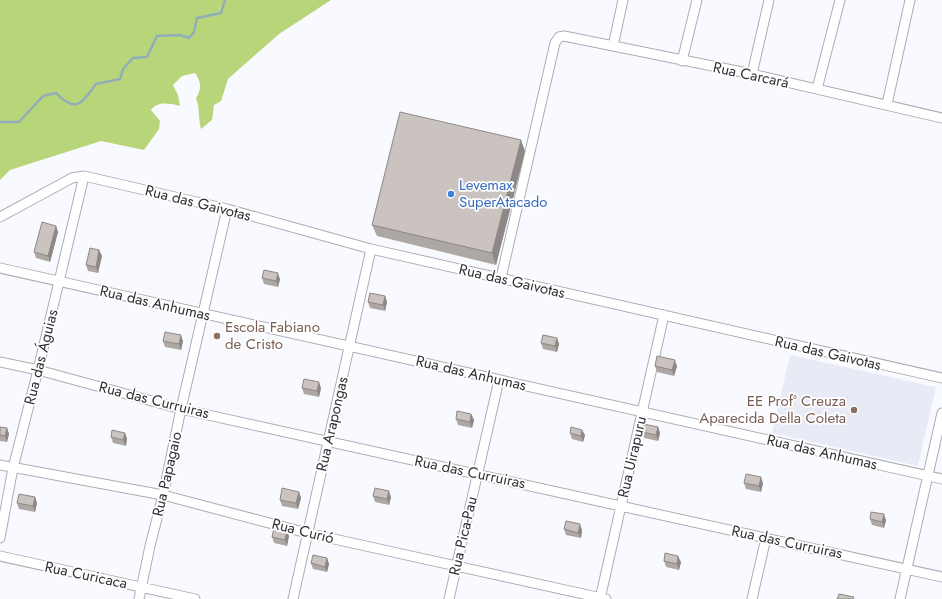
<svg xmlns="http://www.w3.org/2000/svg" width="942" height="599" font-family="Jost,sans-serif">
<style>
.built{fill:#e8ebf6}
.green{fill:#b8d579}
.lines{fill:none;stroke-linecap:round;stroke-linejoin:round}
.stream{stroke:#90aeba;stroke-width:2.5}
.minor-casing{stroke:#acaeb5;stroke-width:11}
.minor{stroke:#fff;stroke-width:9}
.wall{fill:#aea8a4}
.shaded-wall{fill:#8d8886}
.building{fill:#cac3bf;stroke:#8d8886}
.shop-dot{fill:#3f7fe0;stroke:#fff;stroke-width:1.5}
.education-dot{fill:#8d6e63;stroke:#fff;stroke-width:1.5}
.labels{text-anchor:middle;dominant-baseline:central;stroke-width:3.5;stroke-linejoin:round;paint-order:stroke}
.street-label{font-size:15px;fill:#303134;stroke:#fff}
.shop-label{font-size:15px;fill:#366cbe;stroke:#fff;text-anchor:start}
.education-label{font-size:15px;fill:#785e54;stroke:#fff;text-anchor:start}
</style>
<rect width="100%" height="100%" fill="#f9faff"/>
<path class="built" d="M 790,355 L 936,387 L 918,466 L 772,433 Z"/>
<path class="green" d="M 0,0 L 331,0 L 279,34 L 228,79 L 221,101 L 214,105 L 212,120 L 201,129 C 198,118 200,109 196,98 C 202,89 201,81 195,73 L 182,76 L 173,85 L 178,95 L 180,106 C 170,103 157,101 151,110 L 160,121 L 159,129 L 144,150 L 101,141 L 10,170 L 0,180 Z"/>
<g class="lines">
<path class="stream" d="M 0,122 L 19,122 L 43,96 L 56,93 C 76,114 82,103 96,84 L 120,79 L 123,69 L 133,58 L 147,57 L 157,36 L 180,35 L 189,38 L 194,32 L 197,18 L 221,13 L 225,0"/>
<defs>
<path id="minor" d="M 613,46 L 623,0
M 682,61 L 697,0
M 752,74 L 769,0
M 817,89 L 840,0
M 887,104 L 910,0
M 0,217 L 72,178 L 84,176 L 227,209 L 371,249 L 942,378
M 0,268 L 942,479
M 501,278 L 555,43 L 559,37 L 564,36 L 752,74 L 942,118
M 0,362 L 38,370 L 181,409 L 942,577
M 0,465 L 163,495 L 307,533 L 606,599
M 0,538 L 13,468 L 38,370 L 84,176
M 0,556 L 195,599
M 139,599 L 150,546 L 163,495 L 181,409 L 227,209
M 293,599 L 371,249
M 449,599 L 499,380
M 600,599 L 664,315
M 752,599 L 766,538
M 900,599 L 942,413"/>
</defs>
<use href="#minor" class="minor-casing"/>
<use href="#minor" class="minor"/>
</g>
<path class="wall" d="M 525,151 L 496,265 L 377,236 L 372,225 Z
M 56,226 L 58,232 L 50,262 L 36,258 L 34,252 Z
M 99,250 L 102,256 L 98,273 L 88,271 L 86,265 Z
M 262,278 L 280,279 L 278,287 L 264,284 Z
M 385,296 L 387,302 L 385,311 L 370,308 L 368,302 Z
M 557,338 L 559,344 L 557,352 L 543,349 L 541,343 Z
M 163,341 L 183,341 L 181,350 L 165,347 Z
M 655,366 L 677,366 L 674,376 L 657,372 Z
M 302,388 L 321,388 L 319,397 L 304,394 Z
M 471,414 L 474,420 L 472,428 L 458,425 L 456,419 Z
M 0,427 L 7,428 L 9,434 L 7,442 L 0,441 Z
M 658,427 L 660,433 L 658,441 L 644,438 L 642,432 Z
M 570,433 L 585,435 L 583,442 L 572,439 Z
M 111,437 L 127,438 L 126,446 L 113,443 Z
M 744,483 L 763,483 L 761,492 L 746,489 Z
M 299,492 L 301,498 L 298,509 L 282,506 L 280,500 Z
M 373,496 L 391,497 L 389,505 L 375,502 Z
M 35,497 L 37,503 L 35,512 L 19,509 L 17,503 Z
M 870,519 L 886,520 L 884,528 L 872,525 Z
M 564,529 L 582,530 L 581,538 L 566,535 Z
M 289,536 L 287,546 L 274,543 L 272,537 Z
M 327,558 L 329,564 L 327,572 L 313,569 L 311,563 Z
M 664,561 L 681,562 L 679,570 L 666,567 Z"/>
<path class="shaded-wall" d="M 521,140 L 525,151 L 496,265 L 492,253 Z
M 56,226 L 58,232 L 50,262 L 48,256 Z
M 99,250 L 102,256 L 98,273 L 96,267 Z
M 278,273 L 280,279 L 278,287 L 276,281 Z
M 385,296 L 387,302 L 385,311 L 383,305 Z
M 181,335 L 183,341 L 181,350 L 179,344 Z
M 557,338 L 559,344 L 557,352 L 555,346 Z
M 675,360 L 677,366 L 674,376 L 672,370 Z
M 319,382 L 321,388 L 319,397 L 317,391 Z
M 471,414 L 474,420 L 472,428 L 470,422 Z
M 658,427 L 660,433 L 658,441 L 656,435 Z
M 7,428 L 9,434 L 7,442 L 5,436 Z
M 582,430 L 585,435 L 583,442 L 581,436 Z
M 125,433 L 127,438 L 126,446 L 123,440 Z
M 761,477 L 763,483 L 761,492 L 759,486 Z
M 389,491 L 391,497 L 389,505 L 387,499 Z
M 299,492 L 301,498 L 298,509 L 296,503 Z
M 35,497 L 37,503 L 35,512 L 33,506 Z
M 884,514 L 886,520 L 884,528 L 882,522 Z
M 580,524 L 582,530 L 581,538 L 578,533 Z
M 287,530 L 289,536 L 287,546 L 285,540 Z
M 678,556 L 681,562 L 679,570 L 677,564 Z
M 327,558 L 329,564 L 327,572 L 325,567 Z"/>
<path class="building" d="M 400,112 L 521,140 L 492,253 L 372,225 Z
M 42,222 L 56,226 L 48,256 L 34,252 Z
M 90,248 L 99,250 L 96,267 L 86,265 Z
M 264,270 L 278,273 L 276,281 L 262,278 Z
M 370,293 L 385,296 L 383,305 L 368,302 Z
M 165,332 L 181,335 L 179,344 L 163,341 Z
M 543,335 L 557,338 L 555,346 L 541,343 Z
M 657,356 L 675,360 L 672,370 L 655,366 Z
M 304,379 L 319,382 L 317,391 L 302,388 Z
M 457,411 L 471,414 L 470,422 L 456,419 Z
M 644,424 L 658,427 L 656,435 L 642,432 Z
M 0,427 L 7,428 L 5,436 L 0,435 Z
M 571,427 L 582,430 L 581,436 L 570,433 Z
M 112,430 L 125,433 L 123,440 L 111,437 Z
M 746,474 L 761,477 L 759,486 L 744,483 Z
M 282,488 L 299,492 L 296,503 L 280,500 Z
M 375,488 L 389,491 L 387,499 L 373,496 Z
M 19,494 L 35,497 L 33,506 L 17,503 Z
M 871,512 L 884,514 L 882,522 L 870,519 Z
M 566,521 L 580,524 L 578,533 L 564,529 Z
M 274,528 L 287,530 L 285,540 L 272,537 Z
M 665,553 L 678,556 L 677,564 L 664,561 Z
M 313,555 L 327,558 L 325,567 L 311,563 Z
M 839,594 L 854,597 L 853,599 L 837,599 Z"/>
<circle class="shop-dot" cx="451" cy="194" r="4"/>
<g class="education-dot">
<circle cx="217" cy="336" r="4"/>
<circle cx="854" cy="410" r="4"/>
</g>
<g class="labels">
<g class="street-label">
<text transform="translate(751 75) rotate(12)">Rua Carcará</text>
<text transform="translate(198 203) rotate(14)">Rua das Gaivotas</text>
<text transform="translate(512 281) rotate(13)">Rua das Gaivotas</text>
<text transform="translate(155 303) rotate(13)">Rua das Anhumas</text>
<text transform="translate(828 353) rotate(13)">Rua das Gaivotas</text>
<text transform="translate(41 357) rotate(-76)">Rua das Águias</text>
<text transform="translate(471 373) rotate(13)">Rua das Anhumas</text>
<text transform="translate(154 400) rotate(14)">Rua das Curruiras</text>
<text transform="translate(332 424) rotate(-77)">Rua Arapongas</text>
<text transform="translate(822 452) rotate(13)">Rua das Anhumas</text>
<text transform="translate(632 457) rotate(-77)">Rua Uirapuru</text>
<text transform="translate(470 472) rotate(12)">Rua das Curruiras</text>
<text transform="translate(167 474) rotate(-77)">Rua Papagaio</text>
<text transform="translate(303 531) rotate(14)">Rua Curió</text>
<text transform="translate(463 536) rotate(-77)">Rua Pica-Pau</text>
<text transform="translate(787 542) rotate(12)">Rua das Curruiras</text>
<text transform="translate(86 575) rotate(12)">Rua Curicaca</text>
</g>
<g class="shop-label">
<text x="459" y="185">Levemax<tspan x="459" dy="17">SuperAtacado</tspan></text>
</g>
<g class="education-label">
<text x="225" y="327">Escola Fabiano<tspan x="225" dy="17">de Cristo</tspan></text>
<text x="846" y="401" text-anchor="end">EE Profª Creuza<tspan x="846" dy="17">Aparecida Della Coleta</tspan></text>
</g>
</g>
</svg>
